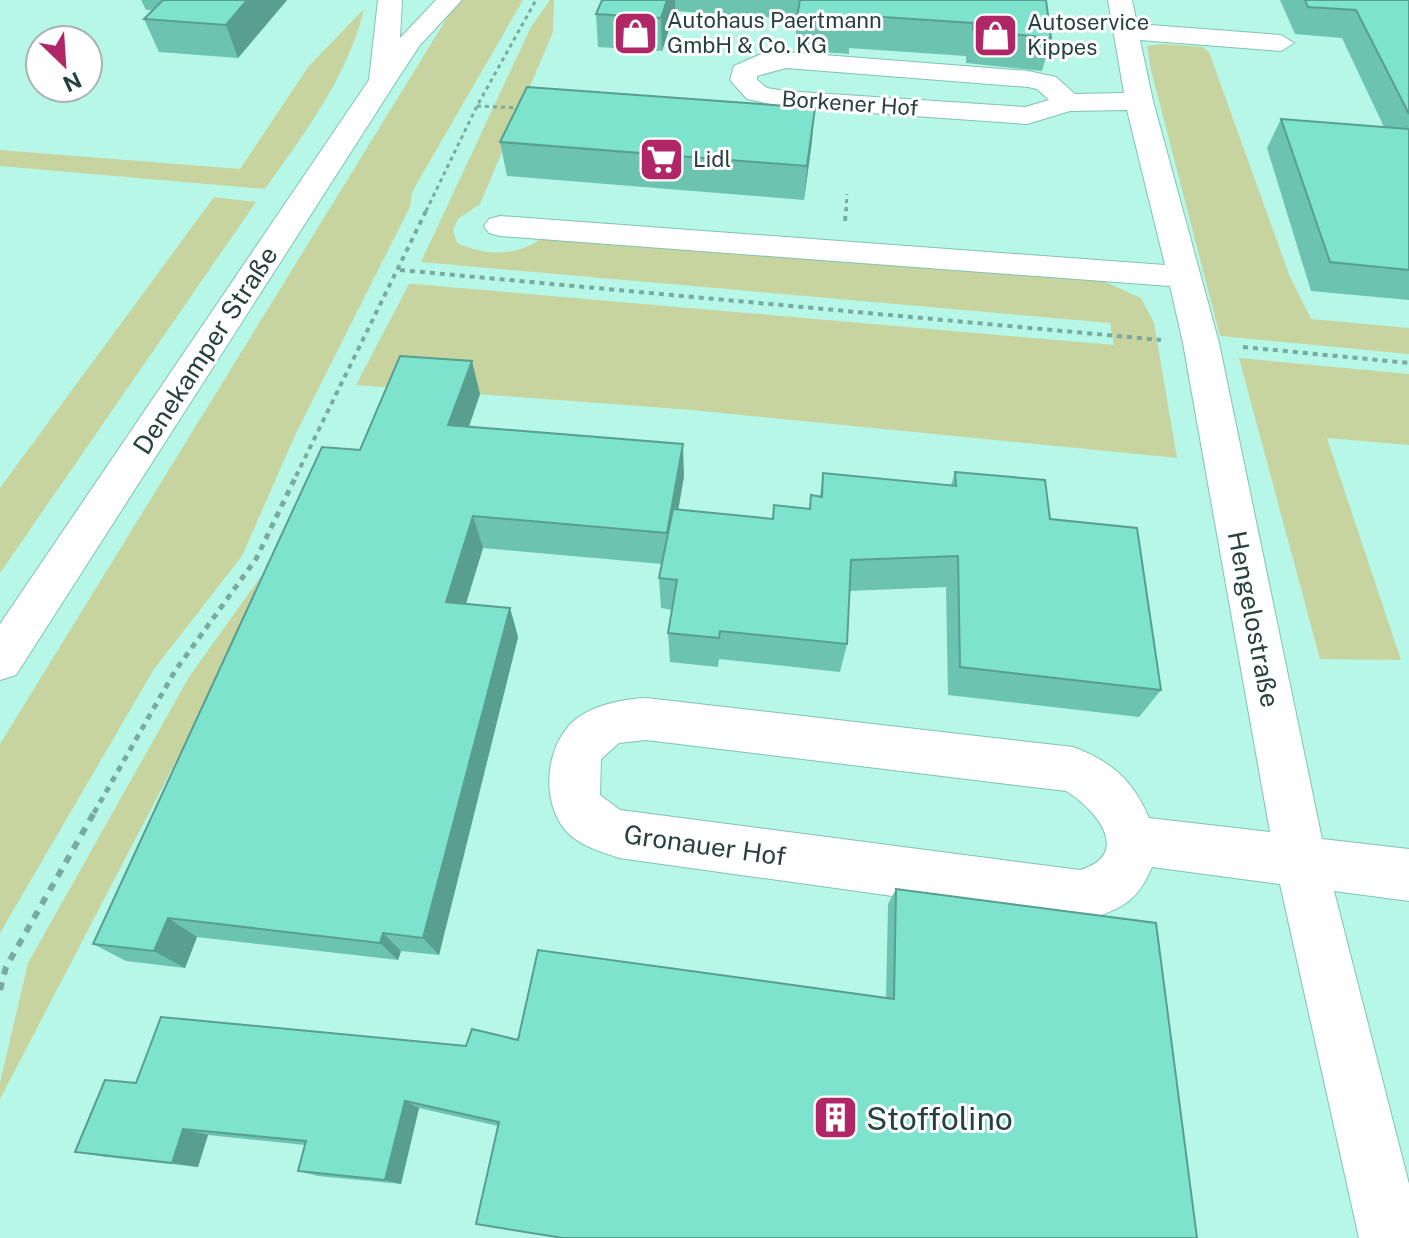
<svg xmlns="http://www.w3.org/2000/svg" width="1409" height="1238" font-family="'Public Sans',sans-serif">
<style>
.green{fill:#c8d4a0}
.lines{fill:none;stroke-linecap:round;stroke-linejoin:round}
.minor-casing{stroke:#82c2b3;stroke-width:2}
.path-far3{stroke:#79aa9f;stroke-width:3;stroke-dasharray:4 4;stroke-linecap:butt}
.path-far2{stroke:#79aa9f;stroke-width:4;stroke-dasharray:5 5;stroke-linecap:butt}
.path-far1{stroke:#79aa9f;stroke-width:5;stroke-dasharray:6 6;stroke-linecap:butt}
.path{stroke:#79aa9f;stroke-width:6;stroke-dasharray:8 8;stroke-linecap:butt}
.minor{fill:#fff;fill-rule:evenodd}
.wall{fill:#6cc3b0}
.shaded-wall{fill:#589f90}
.building{fill:#7de3cd;stroke:#589f90;stroke-width:2}
.labels{text-anchor:middle;dominant-baseline:central;stroke-width:6;stroke-linejoin:round;paint-order:stroke}
.far-poi-label{font-size:22px;fill:#27423c;stroke:#fff;text-anchor:start}
.far-street-label{font-size:22px;fill:#27423c;stroke:#fff}
.street-label{font-size:26px;fill:#27423c;stroke:#fff}
.near-poi-label{font-size:32px;fill:#27423c;stroke:#fff;text-anchor:start}
</style>
<rect width="100%" height="100%" fill="#b6f7e7"/>
<path class="green" d="M 458,0 L 523,0 L 412,192 L 410,207 L 296,433 L 242,556 L 154,669 L 0,933 L 0,744 Z
M 550,0 L 554,0 L 553,32 L 480,204 L 458,219 L 453,230 L 457,243 C 486,256 516,257 542,238 L 1103,281 L 1141,298 L 1154,323 L 1177,458 L 692,410 L 356,385 L 409,284 L 414,284 L 1114,345 L 1110,323 L 421,262 L 531,27 Z
M 364,9 C 348,76 304,134 265,189 L 0,166 L 0,150 L 240,169 L 308,67 Z
M 1162,44 L 1203,47 L 1209,52 L 1290,277 L 1311,319 L 1409,328 L 1409,354 L 1220,336 L 1151,70 L 1147,46 Z
M 214,197 L 256,202 L 0,573 L 0,488 Z
M 1239,358 L 1409,374 L 1409,445 L 1327,438 L 1401,660 L 1320,659 Z
M 267,568 L 274,573 L 0,1099 L 0,1083 L 28,963 L 189,677 Z"/>
<g class="lines">
<defs>
<path id="minor" d="M 378,0 L 402,0 L 400,38 L 436,0 L 462,0 L 420,45 L 397,80 L 16,675 L 0,680 L 0,624 L 369,80 Z
M 1108,0 L 1132,0 L 1137,24 L 1281,35 L 1294,43 L 1281,51 L 1140,40 L 1153,101 L 1219,343 L 1322,839 L 1409,849 L 1409,901 L 1334,891 L 1409,1184 L 1409,1238 L 1359,1238 L 1280,884 L 1152,867 C 1136,905 1118,910 1080,922 L 619,858 C 602,852 581,846 569,834 C 538,804 545,739 580,716 C 599,704 624,699 646,698 L 1073,747 C 1111,761 1133,780 1149,818 L 1270,832 L 1183,343 L 1170,286 L 500,236 L 489,233 L 484,226 L 489,219 L 500,216 L 1165,265 L 1127,110 L 1070,111 L 1027,124 L 785,107 L 747,99 L 730,80 L 734,66 L 759,55 L 786,52 L 1028,71 L 1056,77 L 1075,94 L 1124,93 ZM 786,68 L 1028,87 L 1037,89 L 1049,100 L 1025,107 L 785,91 L 767,88 L 757,80 L 757,76 ZM 646,740 L 1066,791 C 1096,809 1133,854 1080,870 L 620,810 L 600,795 L 601,759 L 619,743 Z"/>
</defs>
<use href="#minor" class="minor-casing"/>
<path class="path-far3" d="M 477,106 L 520,108
M 426,211 L 477,106 L 536,0
M 846,211 L 847,194"/>
<path class="path-far2" d="M 845,221 L 846,209
M 400,270 L 1161,340
M 1243,347 L 1409,363
M 296,476 L 427,209"/>
<path class="path-far1" d="M 94,813 L 175,671 L 256,559 L 297,474"/>
<path class="path" d="M 0,990 L 6,967 L 95,811"/>
<use href="#minor" class="minor"/>
</g>
<path class="wall" d="M 141,0 L 287,0 L 238,58 L 159,52 L 144,19 L 152,10 L 146,10 Z
M 602,0 L 1046,0 L 1051,38 L 1042,71 L 966,63 L 966,56 L 849,48 L 849,54 L 795,50 L 797,19 L 675,11 L 662,51 L 598,47 L 596,14 Z
M 1280,0 L 1409,0 L 1409,300 L 1311,291 L 1267,148 L 1281,119 L 1384,127 L 1342,38 L 1295,34 Z
M 812,141 L 804,200 L 507,176 L 500,142 Z
M 480,394 L 469,427 L 684,476 L 678,510 L 773,519 L 809,509 L 811,495 L 820,496 L 823,473 L 951,485 L 955,472 L 1050,519 L 1161,690 L 1139,717 L 948,695 L 946,587 L 849,591 L 847,644 L 840,672 L 719,659 L 718,667 L 670,662 L 668,633 L 672,610 L 661,608 L 659,578 L 662,564 L 483,548 L 466,604 L 510,608 L 518,637 L 439,955 L 401,951 L 398,960 L 197,937 L 185,968 L 126,961 L 93,944 L 360,450 Z
M 896,889 L 1156,923 L 498,1126 L 419,1108 L 401,1184 L 318,1176 L 298,1171 L 305,1145 L 208,1135 L 198,1167 L 106,1157 L 75,1152 L 136,1083 L 886,998 L 888,904 Z"/>
<path class="shaded-wall" d="M 247,0 L 287,0 L 238,58 L 226,25 Z
M 667,0 L 675,0 L 675,11 L 662,51 L 661,18 Z
M 815,108 L 812,141 L 804,200 L 807,166 Z
M 472,361 L 480,394 L 458,458 L 448,425 Z
M 683,444 L 684,476 L 669,564 L 667,533 Z
M 473,516 L 483,548 L 457,632 L 446,602 Z
M 510,608 L 518,637 L 439,955 L 423,938 Z
M 168,918 L 197,937 L 185,968 L 154,951 Z
M 383,933 L 401,951 L 398,960 L 380,943 Z
M 405,1101 L 419,1108 L 401,1184 L 385,1180 Z
M 183,1129 L 208,1135 L 198,1167 L 172,1163 Z"/>
<path class="building" d="M 163,0 L 247,0 L 226,25 L 144,19 Z
M 602,0 L 667,0 L 661,18 L 596,14 Z
M 800,0 L 1046,0 L 1051,38 L 973,30 L 973,23 L 853,15 L 853,21 L 797,17 Z
M 1305,0 L 1409,0 L 1409,114 L 1356,10 L 1308,7 Z
M 527,87 L 815,108 L 807,166 L 500,142 Z
M 1281,119 L 1409,129 L 1409,270 L 1330,262 Z
M 400,356 L 472,361 L 448,425 L 683,444 L 667,533 L 473,516 L 446,602 L 510,608 L 423,938 L 383,933 L 380,943 L 168,918 L 154,951 L 93,944 L 322,447 L 360,450 Z
M 955,472 L 1045,480 L 1050,519 L 1137,528 L 1161,690 L 960,667 L 958,556 L 851,560 L 847,644 L 720,631 L 719,638 L 668,633 L 677,580 L 659,578 L 673,509 L 773,519 L 774,505 L 810,509 L 811,495 L 822,497 L 823,473 L 956,486 Z
M 896,889 L 1156,923 L 1197,1238 L 563,1238 L 476,1224 L 499,1122 L 405,1101 L 385,1180 L 298,1171 L 306,1141 L 183,1129 L 172,1163 L 75,1152 L 105,1080 L 136,1083 L 161,1017 L 466,1046 L 472,1029 L 518,1040 L 538,950 L 894,999 Z"/>
<defs>
<symbol id="shop-square" viewBox="-11 -11 22 22"><rect x="-9" y="-9" width="18" height="18" rx="4" fill="#b02666" stroke="#fff"/><path d="M-5-2.5h2.3a2.7 3.5 0 0 1 5.4 0H5L5.5 6h-11ZM-1.5-2.5h3a1.5 2.3 0 0 0-3 0Z" fill="#fff"/></symbol>
<symbol id="supermarket-square" viewBox="-11 -11 22 22"><rect x="-9" y="-9" width="18" height="18" rx="4" fill="#b02666" stroke="#fff"/><path d="M-6-5.5h2.5l.6 2H6L4.5 2H-2.5L-4.4-4H-6ZM-1.5 3.2a1.3 1.3 0 1 0 .1 0ZM3 3.2a1.3 1.3 0 1 0 .1 0Z" fill="#fff"/></symbol>
<symbol id="building-square" viewBox="-11 -11 22 22"><rect x="-9" y="-9" width="18" height="18" rx="4" fill="#b02666" stroke="#fff"/><path d="M-4-6H4V6H1V3H-1V6H-4ZM-2.5-4.3h1.7v1.8h-1.7ZM.8-4.3h1.7v1.8H.8ZM-2.5-1h1.7V.8h-1.7ZM.8-1h1.7V.8H.8Z" fill="#fff"/></symbol>
</defs>
<g fill-rule="evenodd">
<use href="#shop-square" x="610" y="8" width="51" height="51"/>
<use href="#shop-square" x="970" y="10" width="51" height="51"/>
<use href="#supermarket-square" x="636" y="134" width="51" height="51"/>
<use href="#building-square" x="810" y="1092" width="51" height="51"/>
</g>
<g class="labels">
<g class="far-poi-label">
<text x="667" y="20">Autohaus Paertmann<tspan x="667" dy="25">GmbH &amp; Co. KG</tspan></text>
<text x="1027" y="22">Autoservice<tspan x="1027" dy="25">Kippes</tspan></text>
<text x="693" y="159">Lidl</text>
</g>
<g class="far-street-label">
<text transform="translate(850 103) rotate(4)">Borkener Hof</text>
</g>
<g class="street-label">
<text transform="translate(205 350) rotate(-57)">Denekamper Straße</text>
<text transform="translate(1254 619) rotate(79)">Hengelostraße</text>
<text transform="translate(705 845) rotate(8)">Gronauer Hof</text>
</g>
<g class="near-poi-label">
<text x="866" y="1118">Stoffolino</text>
</g>
</g>
<g transform="translate(64 64) rotate(155)"><circle r="38" fill="#ffffff" stroke="#a9b3b1" stroke-width="2"/>
<path d="M0-6L14 30L0 20L-14 30Z" fill="#b02666"/>
<text y="-12" font-size="22" font-weight="bold" text-anchor="middle" fill="#27423c">N</text>
</g>
</svg>
